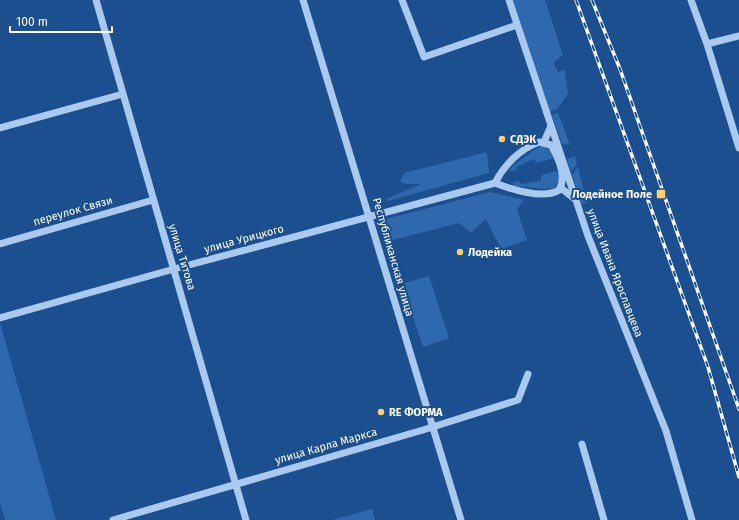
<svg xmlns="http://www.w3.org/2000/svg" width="739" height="520" font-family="'Fira Sans',sans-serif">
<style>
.green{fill:#2e69ad}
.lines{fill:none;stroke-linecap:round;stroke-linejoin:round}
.minor{stroke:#a9c9ee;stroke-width:7}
.rail-casing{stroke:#fff;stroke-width:3.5}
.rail{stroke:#1b4f8f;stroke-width:2;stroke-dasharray:6;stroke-linecap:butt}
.poi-dot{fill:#ffd166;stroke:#1b4f8f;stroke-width:1.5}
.labels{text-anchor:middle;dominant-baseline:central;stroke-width:4;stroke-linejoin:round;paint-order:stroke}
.poi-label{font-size:11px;font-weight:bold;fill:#fff;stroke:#1b4f8f;text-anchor:start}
.street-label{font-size:11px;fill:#fff;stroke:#1b4f8f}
</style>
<rect width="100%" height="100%" fill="#1b4f8f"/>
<path class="green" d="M 509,0 L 545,0 L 563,55 L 554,62 L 558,72 L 565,70 L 568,94 L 557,109 L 547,113 Z
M 558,113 L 570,145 L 562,144 L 552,115 Z
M 543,146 L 552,152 L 555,158 L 537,163 L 534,159 L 516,167 L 517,170 L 511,172 L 510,169 L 511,167 L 537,148 Z
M 487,152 L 489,173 L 388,201 L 386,199 L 421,184 L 407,184 L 400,182 L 404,173 Z
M 575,156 L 577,164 L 571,172 L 567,159 Z
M 578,167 L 587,203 L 582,204 L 572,175 Z
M 557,171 L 560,179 L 554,188 L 545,189 L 514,186 L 513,182 L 519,181 L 521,184 L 541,181 L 541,175 Z
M 490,192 L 524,200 L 517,209 L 527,240 L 501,249 L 486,219 L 471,233 L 459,223 L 389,241 L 382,220 Z
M 429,276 L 449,338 L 423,347 L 402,284 Z
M 0,323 L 56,520 L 5,520 L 0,503 Z
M 372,509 L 375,520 L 332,520 Z"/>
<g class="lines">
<path class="minor" d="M 96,0 L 246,520
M 303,0 L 461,520
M 402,0 L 424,57 L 517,25
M 509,0 L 588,236 L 666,431 L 692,520
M 691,0 L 707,44 L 739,148
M 707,44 L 739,36
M 0,128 L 123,94
M 539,142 L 551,145 C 558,157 567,177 559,190 C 544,200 510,189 495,183 C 504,165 520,149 539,142 Z
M 544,142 L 551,126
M 561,188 L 576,200
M 0,244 L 153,200
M 0,318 L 174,269 L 495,183
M 582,444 L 604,520
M 113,520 L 423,430 L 518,400 L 528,374"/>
<defs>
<path id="rail" d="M 576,0 L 708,367 L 739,477
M 592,0 L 620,69 L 739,409"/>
</defs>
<use href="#rail" class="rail-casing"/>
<use href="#rail" class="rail"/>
</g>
<g class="poi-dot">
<circle cx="502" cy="139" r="4"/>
<rect x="656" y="189" width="10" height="10" rx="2"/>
<circle cx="460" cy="252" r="4"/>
<circle cx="381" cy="412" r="4"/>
</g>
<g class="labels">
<g class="poi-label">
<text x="510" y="139">СДЭК</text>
<text x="652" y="194" text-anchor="end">Лодейное Поле</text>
<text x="468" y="252">Лодейка</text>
<text x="389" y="412">RE ФОРМА</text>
</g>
<g class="street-label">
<text transform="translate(73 211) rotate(-16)">переулок Связи</text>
<text transform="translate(244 239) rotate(-15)">улица Урицкого</text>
<text transform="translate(182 257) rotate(73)">улица Титова</text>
<text transform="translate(393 257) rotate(74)">Республиканская улица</text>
<text transform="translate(615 273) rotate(69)">улица Ивана Ярославцева</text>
<text transform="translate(326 446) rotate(-16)">улица Карла Маркса</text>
</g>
</g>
<path d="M10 26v6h102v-6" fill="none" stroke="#ffffff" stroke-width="2"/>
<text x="16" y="26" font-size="12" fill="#ffffff" stroke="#1b4f8f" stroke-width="3" paint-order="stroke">100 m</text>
</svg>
